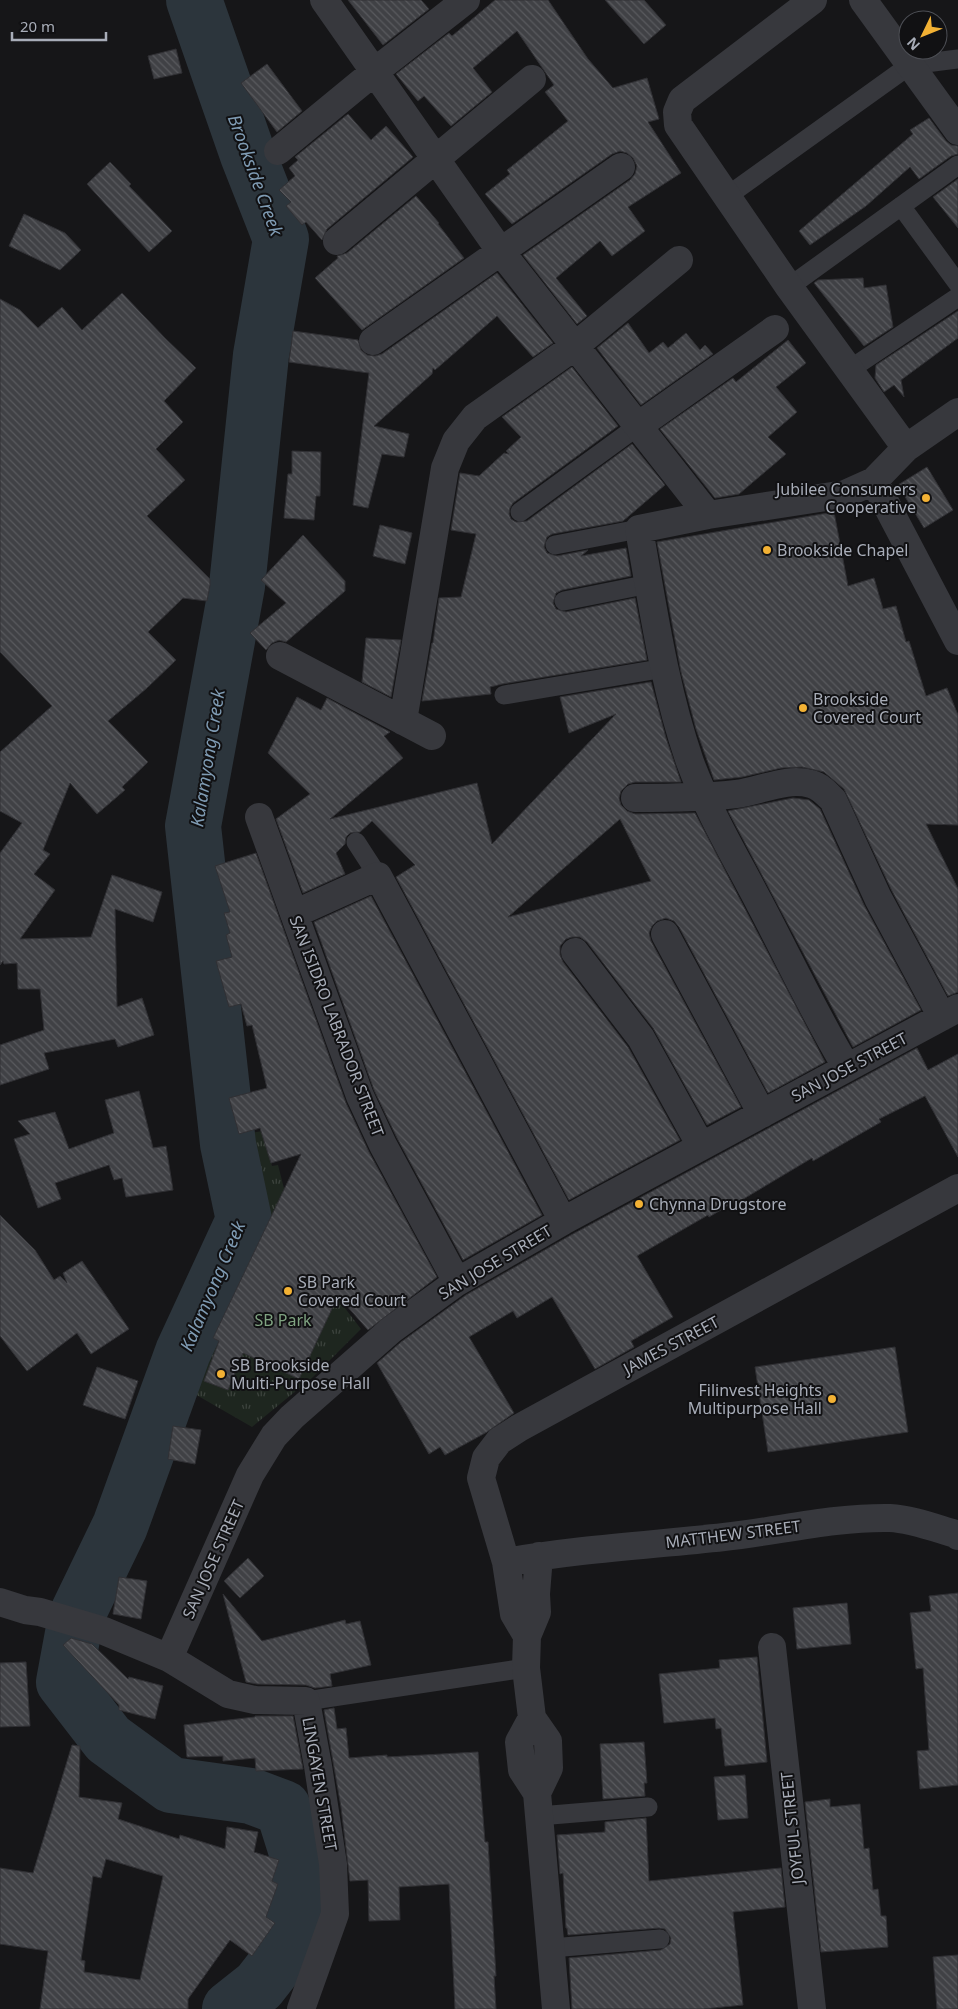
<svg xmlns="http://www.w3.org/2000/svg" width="958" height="2009" font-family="'Noto Sans',sans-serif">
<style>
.grass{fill:url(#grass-tufts)}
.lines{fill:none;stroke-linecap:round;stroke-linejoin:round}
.river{stroke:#2c353c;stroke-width:56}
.building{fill:url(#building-back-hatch);stroke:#303034;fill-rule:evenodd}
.service{stroke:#37383d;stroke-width:19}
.minor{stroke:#37383d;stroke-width:28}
.poi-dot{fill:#f2b134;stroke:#111113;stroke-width:2}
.labels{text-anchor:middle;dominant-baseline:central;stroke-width:4;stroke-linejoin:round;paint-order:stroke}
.poi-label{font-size:16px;fill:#a8adb8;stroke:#111113;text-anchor:start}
.street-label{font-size:16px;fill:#a8adb8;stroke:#111113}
.park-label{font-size:16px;fill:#7fa381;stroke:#111113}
.water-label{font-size:18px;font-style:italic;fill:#7f9bb3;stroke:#111113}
</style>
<defs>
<pattern id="grass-tufts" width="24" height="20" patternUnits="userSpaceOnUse" patternTransform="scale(1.25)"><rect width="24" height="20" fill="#1e261f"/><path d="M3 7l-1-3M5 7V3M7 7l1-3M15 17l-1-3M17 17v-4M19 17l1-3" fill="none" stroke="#3c433d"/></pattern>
<pattern id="building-back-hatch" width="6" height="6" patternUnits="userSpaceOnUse" patternTransform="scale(1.25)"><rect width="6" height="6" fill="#404145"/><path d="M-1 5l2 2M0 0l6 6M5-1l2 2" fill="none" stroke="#595a5e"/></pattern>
</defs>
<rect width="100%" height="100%" fill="#161618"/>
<path class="grass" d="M 262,1131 L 272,1166 L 278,1165 L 288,1204 L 371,1271 L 341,1303 L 361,1329 L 313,1377 L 252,1427 L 186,1389 L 248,1254 L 255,1210 L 242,1135 Z"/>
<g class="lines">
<path class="river" d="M 194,0 L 248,155 L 281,239 L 261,355 L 237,586 L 193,826 L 228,1144 L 244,1220 L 183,1352 L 120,1526 L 76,1617 L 64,1682 L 108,1739 L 171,1785 L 251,1796 L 283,1808 L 300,1862 L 296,1911 L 284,1954 L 259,1986 L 230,2009"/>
</g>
<path class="building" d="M 348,0 L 421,0 L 429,9 L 383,45 Z
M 495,0 L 548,0 L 588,59 L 613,88 L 647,78 L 659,119 L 648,122 L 681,173 L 628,207 L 645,231 L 612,256 L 600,241 L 556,278 L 587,316 L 577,324 L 523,255 L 630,180 L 635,174 L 637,166 L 633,158 L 627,153 L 620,151 L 612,154 L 512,224 L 485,194 L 510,174 L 507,170 L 568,121 L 545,92 L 554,85 L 517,31 L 473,68 L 492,92 L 451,126 L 424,96 L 418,101 L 396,74 L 449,33 L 452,36 Z
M 605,0 L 644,0 L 666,25 L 644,44 Z
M 176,49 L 182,73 L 154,79 L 148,56 Z
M 267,64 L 302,111 L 277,132 L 241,83 Z
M 348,114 L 371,140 L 386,126 L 413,157 L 327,229 L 322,240 L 306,222 L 302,225 L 286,206 L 291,202 L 279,190 L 295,176 L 289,168 L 298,160 L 295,157 Z
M 929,118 L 946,141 L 951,145 L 958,146 L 958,154 L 951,156 L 919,179 L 910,167 L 866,206 L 810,245 L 799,231 L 913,134 L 910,130 Z
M 110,162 L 131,184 L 129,186 L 172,231 L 149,252 L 87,184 Z
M 958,179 L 958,228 L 933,197 Z
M 416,196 L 439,223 L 438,224 L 464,258 L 362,330 L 315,278 L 338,258 L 337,256 L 347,253 Z
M 24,214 L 65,233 L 81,250 L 60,270 L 9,246 Z
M 497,273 L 553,343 L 533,357 L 497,316 L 435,370 L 433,368 L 432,374 L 374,426 L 409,434 L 404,457 L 382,454 L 368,508 L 353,505 L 369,373 L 289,362 L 293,331 L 358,340 L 361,350 L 367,355 L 375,356 L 382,354 Z
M 863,278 L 864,288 L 886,285 L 893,327 L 864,346 L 814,283 L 818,280 Z
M 122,293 L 165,338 L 196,368 L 164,401 L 183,422 L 156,449 L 185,480 L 147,516 L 210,579 L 210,585 L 207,601 L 183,598 L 148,632 L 176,660 L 147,688 L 108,721 L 148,762 L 122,787 L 125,790 L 97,814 L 70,783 L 43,850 L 50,854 L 34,874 L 55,890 L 20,939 L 91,937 L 112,875 L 162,892 L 153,922 L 115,909 L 117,1007 L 142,998 L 154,1035 L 118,1047 L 115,1039 L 44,1053 L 49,1069 L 0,1085 L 0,1045 L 44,1030 L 40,989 L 18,989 L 17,963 L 4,964 L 3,961 L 0,965 L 0,853 L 22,823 L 0,811 L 0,752 L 52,706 L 0,652 L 0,299 L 20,310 L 38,328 L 62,307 L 82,330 Z
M 958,311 L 958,338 L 901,380 L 904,397 L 894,385 L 884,392 L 875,378 L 876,365 Z
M 628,323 L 649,353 L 663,342 L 668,348 L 686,333 L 700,350 L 705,345 L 713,354 L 641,405 L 597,348 Z
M 788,340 L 806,363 L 776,387 L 797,412 L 768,437 L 786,454 L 739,494 L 715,498 L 660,429 L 733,378 L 736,382 Z
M 572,367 L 618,426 L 513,503 L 510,508 L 509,514 L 511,519 L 516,522 L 527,521 L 632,444 L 665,485 L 623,521 L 552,534 L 547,537 L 544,547 L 547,553 L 557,556 L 588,550 L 581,556 L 626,548 L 631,576 L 562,590 L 556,593 L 553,603 L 556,609 L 566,612 L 635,598 L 647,660 L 502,684 L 490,687 L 491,694 L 422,701 L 432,643 L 433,643 L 439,598 L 461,597 L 476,534 L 451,530 L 460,473 L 479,476 L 504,453 L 509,454 L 506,451 L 521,437 L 502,417 Z
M 292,451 L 321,452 L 320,496 L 316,496 L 314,520 L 284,518 L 288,474 L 292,474 Z
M 927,467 L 953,510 L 924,528 L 898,485 Z
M 834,512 L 848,586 L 874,578 L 883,609 L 896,606 L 906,642 L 909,641 L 926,696 L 947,688 L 958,715 L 958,825 L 926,824 L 958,889 L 958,992 L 948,996 L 892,891 L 844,789 L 824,772 L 802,767 L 781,768 L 742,777 L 714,780 L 696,729 L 681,672 L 657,542 Z
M 380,525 L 412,533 L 405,564 L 373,556 Z
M 303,535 L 345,581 L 345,591 L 286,642 L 279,640 L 272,643 L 266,650 L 250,633 L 286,603 L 261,580 Z
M 366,638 L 401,640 L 391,697 L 362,682 Z
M 651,682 L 666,738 L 681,782 L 635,782 L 628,784 L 621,791 L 619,798 L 621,805 L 627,811 L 635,814 L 695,813 L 825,1062 L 768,1093 L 679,927 L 674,921 L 666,918 L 657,921 L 652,926 L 649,933 L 651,941 L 741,1107 L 707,1125 L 653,1028 L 587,942 L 580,937 L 572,937 L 566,939 L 560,946 L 560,955 L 563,962 L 628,1047 L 680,1140 L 569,1200 L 396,877 L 415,865 L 372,821 L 360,832 L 350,833 L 346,837 L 345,844 L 336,853 L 345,874 L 303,893 L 276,819 L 310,794 L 268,753 L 297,697 L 321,710 L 327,698 L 390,732 L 384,736 L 403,758 L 330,819 L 477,783 L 492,844 L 616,714 L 569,733 L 560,697 ZM 620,819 L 651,881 L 508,917 Z
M 793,798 L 809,800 L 820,809 L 864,905 L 921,1010 L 853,1047 L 728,811 Z
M 256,853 L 346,1103 L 369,1152 L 437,1277 L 368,1330 L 338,1296 L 299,1379 L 243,1353 L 228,1390 L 204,1381 L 219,1341 L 213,1338 L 301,1154 L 271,1163 L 260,1128 L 239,1134 L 229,1098 L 267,1088 L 252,1025 L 247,1026 L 241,1004 L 229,1007 L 216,961 L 232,957 L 226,935 L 230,933 L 224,913 L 230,912 L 215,866 Z
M 371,896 L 542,1215 L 463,1260 L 397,1138 L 374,1090 L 314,922 Z
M 917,1048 L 928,1070 L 958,1054 L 958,1157 L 925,1096 L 879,1119 L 881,1122 L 813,1161 L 812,1158 L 735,1204 L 734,1202 L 709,1217 L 708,1215 L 637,1256 L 673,1317 L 631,1341 L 634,1347 L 595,1369 L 552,1297 L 517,1318 L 513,1311 L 469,1337 L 514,1413 L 487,1432 L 445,1455 L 440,1447 L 429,1454 L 377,1363 L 401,1342 L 466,1295 L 571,1235 Z
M 139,1091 L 153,1148 L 166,1146 L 173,1190 L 126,1197 L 122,1178 L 114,1180 L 109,1165 L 55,1183 L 61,1199 L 38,1208 L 14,1139 L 30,1134 L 18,1121 L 55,1112 L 69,1149 L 114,1133 L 105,1100 Z
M 0,1215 L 35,1250 L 54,1280 L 60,1276 L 67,1283 L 63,1273 L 82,1261 L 129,1329 L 91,1354 L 77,1333 L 27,1371 L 0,1336 Z
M 895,1347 L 908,1432 L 768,1452 L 755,1367 Z
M 97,1367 L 138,1381 L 125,1419 L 83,1405 Z
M 173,1426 L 201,1430 L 195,1464 L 168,1459 Z
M 248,1558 L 264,1576 L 240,1598 L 224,1581 Z
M 119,1577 L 147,1581 L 141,1619 L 113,1614 Z
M 958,1593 L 958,1785 L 920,1789 L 917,1751 L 929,1750 L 923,1668 L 916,1669 L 910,1613 L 931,1611 L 929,1596 Z
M 223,1594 L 262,1641 L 345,1620 L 346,1624 L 360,1621 L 371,1665 L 330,1674 L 332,1686 L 315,1688 L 306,1685 L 257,1684 L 246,1682 Z
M 847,1603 L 851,1644 L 797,1649 L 793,1608 Z
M 71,1638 L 92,1644 L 128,1679 L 129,1677 L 163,1686 L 155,1719 L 119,1710 L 119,1705 L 63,1645 Z
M 757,1657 L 767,1762 L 725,1766 L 721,1728 L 716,1729 L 715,1718 L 664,1723 L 659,1674 L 720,1668 L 719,1660 Z
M 26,1662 L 30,1726 L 0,1727 L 0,1663 Z
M 334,1708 L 337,1729 L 346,1728 L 349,1758 L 387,1755 L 387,1757 L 478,1752 L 485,1842 L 488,1842 L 496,1976 L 494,1976 L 496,2009 L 455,2009 L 449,1884 L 399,1887 L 400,1920 L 369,1921 L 368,1880 L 350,1881 L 341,1807 L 324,1710 Z
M 255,1716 L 293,1716 L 303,1769 L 256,1771 L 255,1758 L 223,1761 L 223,1756 L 187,1757 L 184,1725 L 255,1717 Z
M 644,1742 L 647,1783 L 644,1783 L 645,1796 L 603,1799 L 600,1744 Z
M 72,1745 L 80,1746 L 79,1797 L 122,1803 L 118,1819 L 179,1839 L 180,1835 L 225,1849 L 227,1827 L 258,1832 L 254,1852 L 279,1860 L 272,1881 L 278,1884 L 266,1917 L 275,1923 L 252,1956 L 230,1940 L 188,1999 L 188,2009 L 40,2009 L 48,1951 L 0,1944 L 0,1868 L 33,1873 ZM 106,1859 L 163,1876 L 140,1980 L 84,1972 L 85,1961 L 81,1960 L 93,1876 L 101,1878 Z
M 745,1775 L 748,1818 L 718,1820 L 714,1777 Z
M 830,1799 L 830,1807 L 860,1804 L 864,1849 L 869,1848 L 873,1890 L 878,1889 L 881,1916 L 886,1916 L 888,1947 L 821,1952 L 805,1802 Z
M 646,1818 L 649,1881 L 781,1868 L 785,1907 L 733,1912 L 743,2005 L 703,2009 L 572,2009 L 569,1958 L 661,1950 L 670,1944 L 671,1938 L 665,1929 L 659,1928 L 568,1935 L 567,1928 L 566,1928 L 563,1873 L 560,1874 L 557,1835 L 605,1832 L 605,1822 Z
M 958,1955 L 958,2009 L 937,2009 L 933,1957 Z"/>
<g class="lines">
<path class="service" d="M 726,197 L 910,65 L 958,59
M 901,206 L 958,284
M 789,287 L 958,165
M 849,370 L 958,297
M 520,512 L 638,426
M 555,545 L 639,529
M 564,601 L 649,584
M 504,695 L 665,668
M 356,842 L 378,876
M 306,1701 L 526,1668
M 539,1816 L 648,1807
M 551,1948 L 660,1939"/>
<path class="minor" d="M 324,0 L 501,252 L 708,515
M 813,0 L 682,100 L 677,112 L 678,125 L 789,287 L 906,448
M 863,0 L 958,131
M 278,151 L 374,72 L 466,0
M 337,241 L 532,79
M 373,341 L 621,167
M 638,426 L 775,329
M 874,481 L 958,641
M 280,656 L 432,736
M 403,721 L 445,468 L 456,441 L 475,417 L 575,346 L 679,260
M 635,798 C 669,798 702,798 736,794 C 761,791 786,777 811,784 C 820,786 827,794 833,800 L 878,898 L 942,1017
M 259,817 L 360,1096 L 383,1145 L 457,1282
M 294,914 L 378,876 L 563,1221
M 665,934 L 762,1114
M 575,952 L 641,1038 L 701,1146
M 847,1068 C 815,1015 789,959 760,904 C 736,858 708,811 690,762 C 664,687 653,607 639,529 L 708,515 L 845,494 L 874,481 L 906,448 L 958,412
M 506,1562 C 578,1549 651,1545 724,1537 C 779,1531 834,1517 890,1518 C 911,1519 935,1528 956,1534 L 958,1536
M 0,1602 L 25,1610 L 40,1612 L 104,1631 L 169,1658 L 228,1694 L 255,1700 L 306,1701 L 318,1766 L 333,1864 L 335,1914 L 301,2009
M 527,1636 L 514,1614 L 506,1562 L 481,1478 L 486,1458 L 499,1441 L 519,1428 L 958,1188
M 772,1647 L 812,2009
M 169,1658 L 250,1475 L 274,1436 L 292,1417 L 391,1330 L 457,1282 L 563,1221 L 958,1008
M 532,1718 L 519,1742 L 522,1770 L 537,1793 L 556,2009
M 537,1793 L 549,1768 L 548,1741 L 532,1718 L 526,1668 L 527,1636 L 537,1612 L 536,1594 L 539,1556"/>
</g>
<g class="poi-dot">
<circle cx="926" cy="498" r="5"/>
<circle cx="767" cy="550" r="5"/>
<circle cx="803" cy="708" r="5"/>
<circle cx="639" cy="1204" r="5"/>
<circle cx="288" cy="1291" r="5"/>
<circle cx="221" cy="1374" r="5"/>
<circle cx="832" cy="1399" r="5"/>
</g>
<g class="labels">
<g class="poi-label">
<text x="916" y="489" text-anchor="end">Jubilee Consumers<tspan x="916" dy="18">Cooperative</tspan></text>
<text x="777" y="550">Brookside Chapel</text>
<text x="813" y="699">Brookside<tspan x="813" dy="18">Covered Court</tspan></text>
<text x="649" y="1204">Chynna Drugstore</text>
<text x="298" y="1282">SB Park<tspan x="298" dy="18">Covered Court</tspan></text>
<text x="231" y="1365">SB Brookside<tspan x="231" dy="18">Multi-Purpose Hall</tspan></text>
<text x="822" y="1390" text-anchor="end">Filinvest Heights<tspan x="822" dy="18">Multipurpose Hall</tspan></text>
</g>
<g class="street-label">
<text transform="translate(337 1026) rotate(69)">SAN ISIDRO LABRADOR STREET</text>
<text transform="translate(849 1067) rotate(-28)">SAN JOSE STREET</text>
<text transform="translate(495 1262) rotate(-31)">SAN JOSE STREET</text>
<text transform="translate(671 1345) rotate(-28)">JAMES STREET</text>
<text transform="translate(733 1534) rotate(-7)">MATTHEW STREET</text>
<text transform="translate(213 1559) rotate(-66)">SAN JOSE STREET</text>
<text transform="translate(320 1784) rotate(80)">LINGAYEN STREET</text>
<text transform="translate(792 1828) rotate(-96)">JOYFUL STREET</text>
</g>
<g class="park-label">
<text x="283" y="1320">SB Park</text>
</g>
<g class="water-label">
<text transform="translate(256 175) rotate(70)">Brookside Creek</text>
<text transform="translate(207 758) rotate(-81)">Kalamyong Creek</text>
<text transform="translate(212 1286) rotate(-67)">Kalamyong Creek</text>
</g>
</g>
<g transform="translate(923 35) rotate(227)"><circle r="24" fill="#111113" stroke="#4d4f55"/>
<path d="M0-4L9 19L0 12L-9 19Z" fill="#f2b134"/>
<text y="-8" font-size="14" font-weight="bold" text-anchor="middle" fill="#a8adb8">N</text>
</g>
<path d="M12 32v8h94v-8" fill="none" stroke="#a8adb8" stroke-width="2.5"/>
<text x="20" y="32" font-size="15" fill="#a8adb8" stroke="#111113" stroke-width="4" paint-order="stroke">20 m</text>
</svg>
